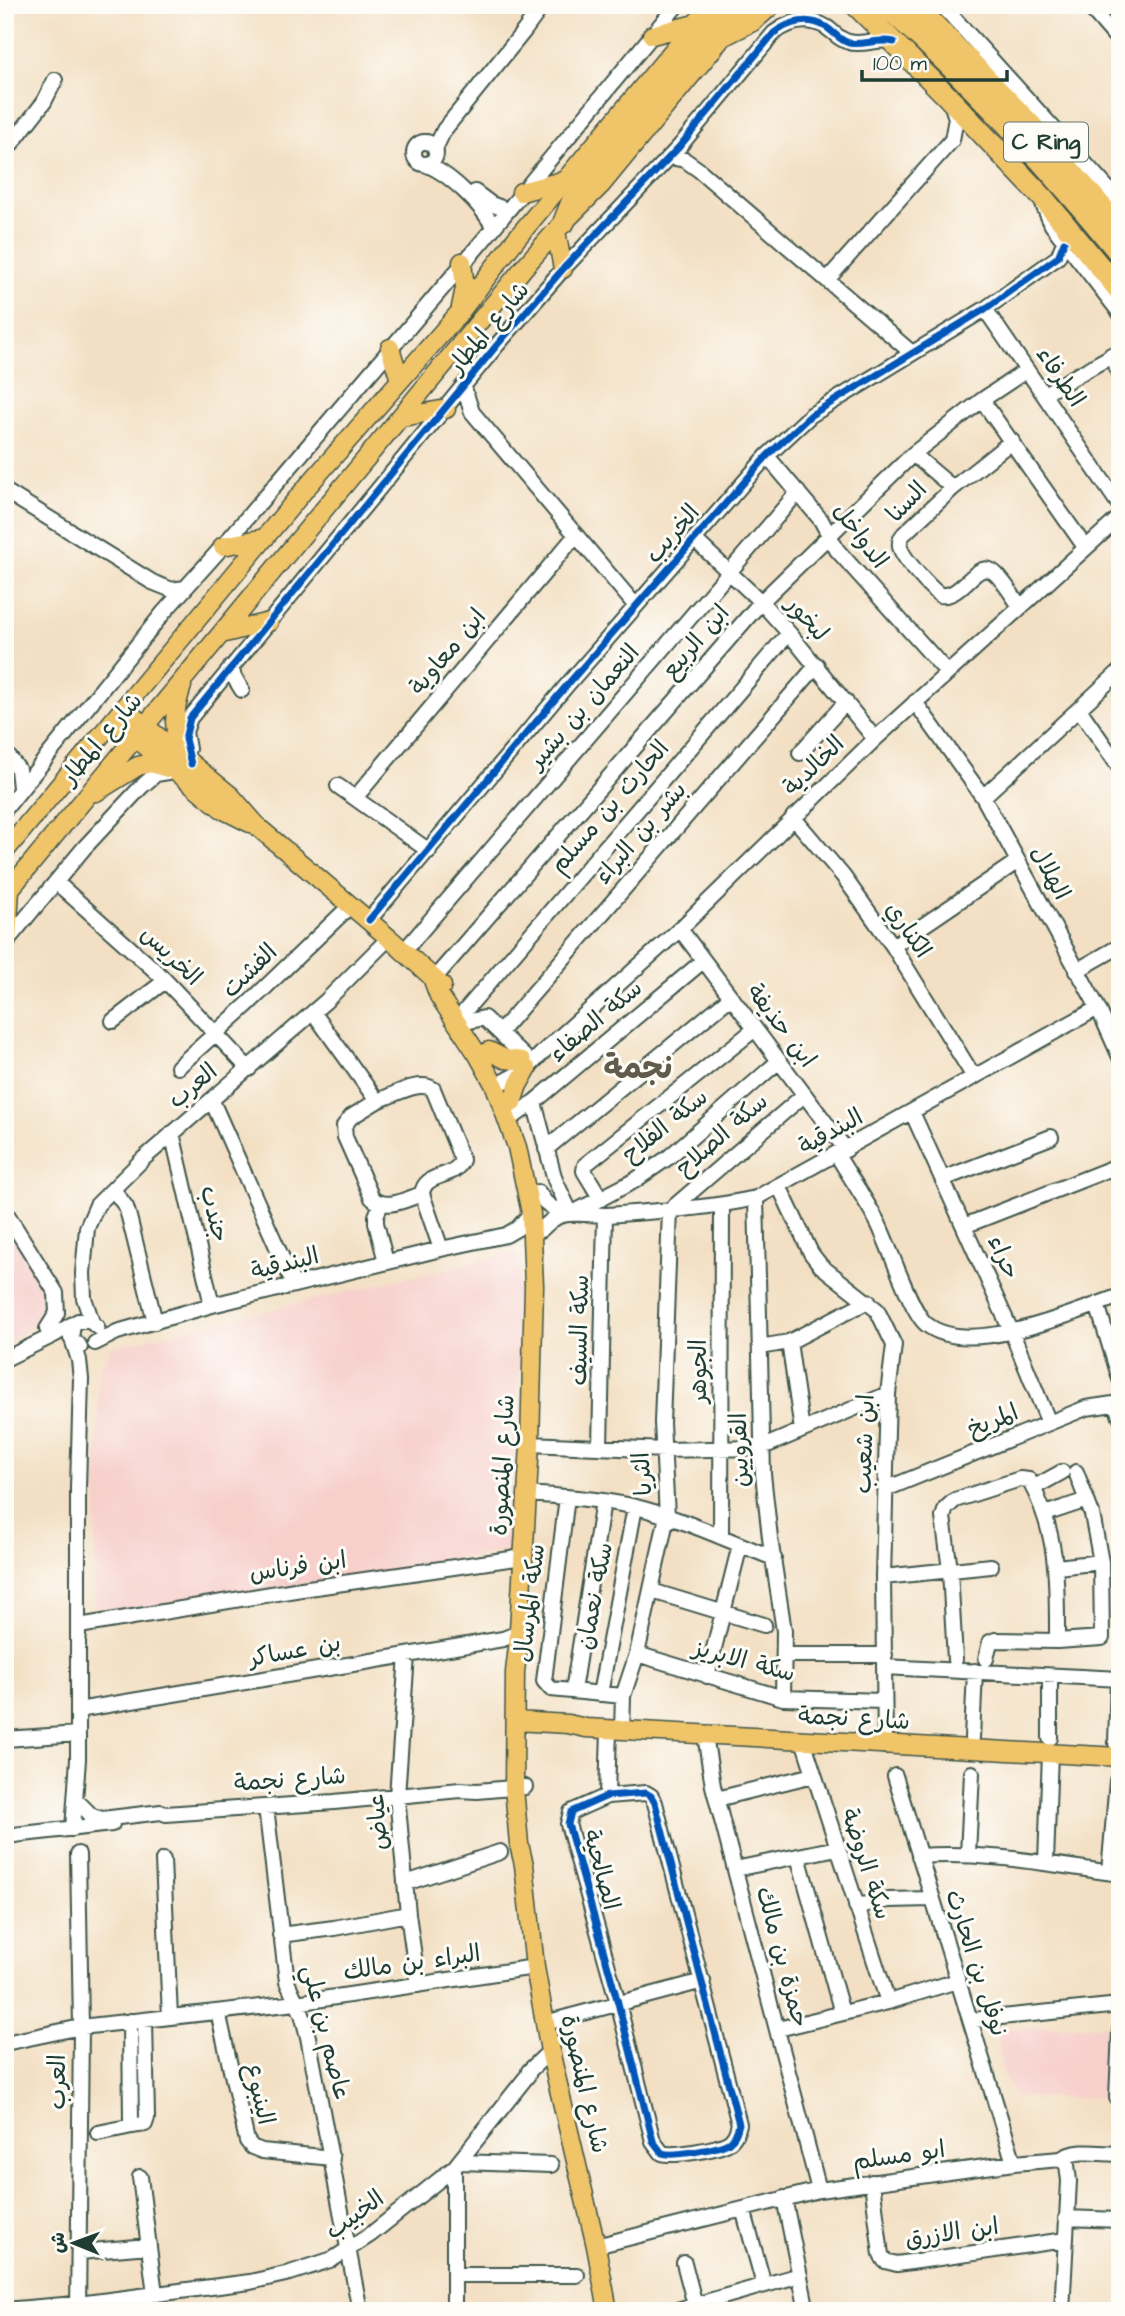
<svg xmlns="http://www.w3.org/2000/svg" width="1125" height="2316" font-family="'Architects Daughter','Playpen Sans Arabic',sans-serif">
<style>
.built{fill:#f7d0cc}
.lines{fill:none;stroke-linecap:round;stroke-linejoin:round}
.minor-casing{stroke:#3f554a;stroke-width:18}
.major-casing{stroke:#3f554a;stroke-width:21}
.highway-casing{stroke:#3f554a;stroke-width:24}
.minor{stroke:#fff;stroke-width:14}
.major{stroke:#f0c469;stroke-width:18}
.highway{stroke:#f0c469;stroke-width:21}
.cycleway-casing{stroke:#fdfcf7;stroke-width:11}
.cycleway{stroke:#0057b8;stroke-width:7}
.labels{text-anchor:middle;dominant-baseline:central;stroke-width:6;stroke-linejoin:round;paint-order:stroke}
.shield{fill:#fdfcf7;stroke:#62766e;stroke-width:2}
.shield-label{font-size:23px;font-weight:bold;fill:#1f3d34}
.street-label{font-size:24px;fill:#1f3d34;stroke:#fdfcf7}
.district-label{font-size:32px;font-weight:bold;fill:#605b4a;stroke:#fdfcf7}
</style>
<rect width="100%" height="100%" fill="#fdfcf7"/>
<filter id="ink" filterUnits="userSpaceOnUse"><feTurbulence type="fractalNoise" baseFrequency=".0143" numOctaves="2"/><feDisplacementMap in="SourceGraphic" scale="14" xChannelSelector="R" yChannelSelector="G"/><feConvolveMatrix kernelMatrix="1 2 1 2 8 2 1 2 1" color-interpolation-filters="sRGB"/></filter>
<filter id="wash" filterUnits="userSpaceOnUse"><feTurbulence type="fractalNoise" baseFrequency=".00686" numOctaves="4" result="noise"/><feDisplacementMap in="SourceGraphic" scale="28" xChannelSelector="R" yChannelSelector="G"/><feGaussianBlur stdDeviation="1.57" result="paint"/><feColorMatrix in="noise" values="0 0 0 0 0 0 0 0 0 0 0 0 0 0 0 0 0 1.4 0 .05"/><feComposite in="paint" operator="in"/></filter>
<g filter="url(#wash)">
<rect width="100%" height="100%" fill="#f3e0c4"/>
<path class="built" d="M 5,1220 L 52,1292 L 52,1314 L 5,1344 Z
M 517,1252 L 521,1268 L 517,1304 L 522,1305 L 509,1551 L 103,1617 L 94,1604 L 99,1368 L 112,1347 Z
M 1106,2025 L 1105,2098 L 1015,2097 L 1002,2069 L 997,2029 Z"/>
</g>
<g filter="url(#ink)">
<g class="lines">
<defs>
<path id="minor" d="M 942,5 L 1120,202
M 1088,5 L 1120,42
M414 153a11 11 0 1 1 22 0a11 11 0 1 1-22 0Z
M 435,149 L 444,130 L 524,31 L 543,5
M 5,152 L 44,102 L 55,80
M 670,157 L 685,160 L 699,170 L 912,353
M 424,164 C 447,171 483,206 493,227
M 475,192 L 491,204 L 507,210
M 1044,207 L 1052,225 L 1120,313
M 827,280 L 952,140 L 956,118 L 951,103
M 985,309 L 1120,506
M 1111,355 L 1120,376
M 464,388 L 472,412 L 635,605
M 1044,394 L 1120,351
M 982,400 L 1085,547
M 1012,441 L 953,488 L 907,531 C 902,535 899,539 900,546 C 901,557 931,589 940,595 C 962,599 975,561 992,571 C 1003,578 1012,596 1020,606
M 913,454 L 953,488
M 767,456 L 821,520 L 837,550 L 947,672
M 5,491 L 152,582 L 172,590 L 185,588
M 694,539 L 761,602 L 789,633 L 875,739
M 231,667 L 234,677 L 242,690
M 915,702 L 983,797 L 1098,1008 L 1120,1057
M 1079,709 L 1120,768
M 188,749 L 185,732 L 190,718 L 497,345 L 563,269 L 679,147 L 774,33 C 790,21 808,17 826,27 C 834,32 839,40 849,42 C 863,46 877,38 892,41
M 5,752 L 18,769 L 20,788
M 800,753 L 846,702
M 338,786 L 429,851
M 983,797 L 1120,671
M 355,798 L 576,535
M 5,809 L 164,612 L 223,546 L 485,238 L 677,5
M 793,817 L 843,876 L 893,946 L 974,1077
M 56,882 L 160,975 L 249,1069
M 369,920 L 568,684 L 767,456 L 811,415 L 985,309 L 1058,257 L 1064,242
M 680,929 L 846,1150
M 6,942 L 84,848 L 141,787 L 156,774 L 174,771
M 893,946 L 1018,861
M 404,951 L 798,492
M 1076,971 L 1120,946
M 433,980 L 761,602 L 913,454 L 982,400 L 1027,370
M 313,1012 L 377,1101 C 392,1096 419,1079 433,1089 L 462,1160 C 455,1180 424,1171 422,1194 L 441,1249
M 464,1012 L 789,633
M 113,1021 L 165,981
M 470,1021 L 484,1018 L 527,1059
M 500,1032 L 817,665
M 178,1067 L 247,1005 L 351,905
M 495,1086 L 527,1069 L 543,1052 L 680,929 L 875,739 L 1120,517
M 212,1101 L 294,1285
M 377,1101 L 351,1117 L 344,1126 L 345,1137 L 372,1198 C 386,1211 406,1199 422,1194
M 534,1102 L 555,1180 L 571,1214 L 634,1181 L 669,1157 L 779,1061
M 912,1112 L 1012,1333 L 1049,1423
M 516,1115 L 534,1102 L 703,961
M 172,1133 L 212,1305
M 546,1149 L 731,997
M 837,1155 C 850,1177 866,1200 878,1223 C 889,1245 911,1312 926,1324 C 969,1359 1074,1312 1120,1296
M 943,1179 L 1051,1137
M 779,1186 L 811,1253 L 821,1266 L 877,1310 L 894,1345 L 888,1394 L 883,1577 L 885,1746
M 113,1189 L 126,1207 L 129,1217 L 155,1322
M 538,1192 L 545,1202 L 562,1215
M 756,1198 L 763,1474 L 770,1538 L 784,1631 L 783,1698
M 601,1199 L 584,1171 L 585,1165 L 755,1029
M 381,1204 L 376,1216 L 376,1223 L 386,1262
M 5,1211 L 56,1293 L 57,1313 L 47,1329
M 964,1226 L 1120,1165
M 541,1230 C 548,1223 554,1217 563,1215 C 576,1212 592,1215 606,1215 C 656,1211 706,1209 756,1198 L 1098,1008
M 1097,1304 L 1120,1379
M 92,1322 L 84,1298 L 83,1273 L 87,1228 L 97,1205 L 143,1159 L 326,1001 L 389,938
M 73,1325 L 71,1338 L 80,1347
M 73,1342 L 79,1360 L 81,1379 L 78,1488 L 78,1759 L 73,1829
M 789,1342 L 802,1430
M 95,1343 L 117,1332 L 212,1305 L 441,1249 L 506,1235 L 518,1228 L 531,1213
M 760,1347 L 789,1342 L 868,1301
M 5,1359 L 54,1335 L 78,1321 L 90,1321 L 97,1327
M 1116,1404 L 1120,1417
M 530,1444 L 665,1450 L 755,1448 L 770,1444 L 888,1394
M 600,1447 L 605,1215
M 1033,1488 L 1062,1472
M 886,1489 L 1086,1408 L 1120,1403
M 528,1494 C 564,1497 601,1499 636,1507 C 684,1519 728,1541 774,1558
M 567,1497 L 544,1681 L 551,1689 L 623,1696
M 1045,1514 L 1087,1500
M 721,1537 L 722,1206
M 1057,1567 L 1101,1562
M 883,1577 L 991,1566
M 652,1591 L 764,1625
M 79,1626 L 295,1590 L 523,1557
M 637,1654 L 783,1698 L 883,1701
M 407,1655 L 397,1796 L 408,1914 L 418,1985
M 785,1655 L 885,1655
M 986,1659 L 990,1642 L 995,1640 L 1057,1641 L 1102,1638 L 1101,1562 L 1092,1514 L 1076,1472
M 955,1660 L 950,1570 L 943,1517 L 946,1508 L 955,1500 L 1020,1479 L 1029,1480 C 1059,1534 1057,1582 1057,1641
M 884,1667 L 1120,1679
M 707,1676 L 740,1545
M 1050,1677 L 1050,1738
M 573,1691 L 603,1501
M 600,1694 L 635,1507
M 78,1710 L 503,1639 L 518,1633
M 622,1730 L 623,1696 L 637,1654 L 667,1516 L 662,1423 L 670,1210 L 804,1095
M 705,1735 L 713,1786 L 819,2190
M 972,1738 L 975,1671
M 5,1739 L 78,1734
M 803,1740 L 888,2002
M 1116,1743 L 1118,1678
M 895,1776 L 1014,2163
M 646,1793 L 651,1796 L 655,1803 L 739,2124 C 737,2132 735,2138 728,2143 C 717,2149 673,2157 662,2153 L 653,2141 L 618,2003 L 568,1824 L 571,1812 L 607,1796 Z
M 607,1796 L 609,1730
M 717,1799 L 813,1775
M 80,1804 L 92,1816 L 102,1819 L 161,1812 L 166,1814 L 334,1802 L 460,1790 L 477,1791 L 525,1787
M 266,1807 L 287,1982 L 302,2014 L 308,2037 L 360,2311
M 5,1836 L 112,1824
M 968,1854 L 972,1773
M 798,1856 L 842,2013
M 919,1856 C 987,1851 1053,1865 1120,1874
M 163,1860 L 170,2017
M 1046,1862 L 1050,1753
M 735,1869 L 837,1848
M 1109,1872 L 1117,1781
M 406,1883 L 500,1852
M 856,1906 L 889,1900 L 931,1899
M 280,1935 L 334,1928 L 408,1914
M 218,2012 L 247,2141 L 252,2147 L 262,2151 L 332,2158
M 972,2020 L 1120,2005
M 130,2021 L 131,2121 L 132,2126 L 145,2124 L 147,2118 L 145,2020
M 545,2023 L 703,1981
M 778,2029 L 888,2002 L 957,1981
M 5,2043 L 81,2027 L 296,2003 L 535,1967
M 1117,2098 L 1120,2030
M 98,2133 L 132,2126
M 1061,2159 C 1077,2148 1101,2154 1120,2154
M 460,2162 L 551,2165
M 454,2168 L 454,2311
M 140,2177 L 155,2294
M 872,2182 L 881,2255 L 885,2261 L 897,2264 L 1065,2240
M 784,2198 L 807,2311
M 743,2209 L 764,2285
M 1066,2218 L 1120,2220
M 596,2246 L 819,2190 L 1014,2163 L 1061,2159 L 1067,2165 L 1069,2181 L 1062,2311
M 80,2252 L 148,2246
M 684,2263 L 695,2305
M 454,2275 L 577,2275
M 5,2310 L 86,2303 L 250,2282 L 290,2273 L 333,2259 L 370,2235 L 454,2168 L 528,2075 L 529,2071 L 550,2051
M 78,2311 L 81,2027 L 78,1854
M 674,2311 L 800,2275"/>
<path id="major" d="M 652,35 L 695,24
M 521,192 L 566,180
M 556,231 L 563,269
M 461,307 L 465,288 L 462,262
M 390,348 L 400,380
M 403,417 L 446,409
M 223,546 L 265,538
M 221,634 L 269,622
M 182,686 C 173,713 171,734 187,759
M 124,709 L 231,796 L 259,828 L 389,938 L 442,986
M 114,720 L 222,809 L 250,823
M 96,792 L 138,766 L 151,763 L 167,768
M 5,851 L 306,488 L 460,312 L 516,239 L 711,5
M 5,895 L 526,265 L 564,222 L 601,185 L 725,34 L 752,5
M 7,941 L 10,889
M 433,980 L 439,996 L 478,1055 L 495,1086 L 517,1147 L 531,1213 L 534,1286 L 530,1444 L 518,1646 L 515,1672 L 514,1788 L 519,1844 L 524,1865 L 535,1967 L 550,2051 L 596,2246 L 608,2311
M 489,1051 L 505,1059 L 522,1061
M 512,1103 L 518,1085 L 527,1069
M 515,1721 L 568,1724 L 586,1728 L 1120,1757"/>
<path id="highway" d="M 856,5 L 947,96 L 1043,198 L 1120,291
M 885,5 C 970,81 1048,165 1120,254
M 915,5 L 1028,122 L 1120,228
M 725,34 L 753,20 L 770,5
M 564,222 L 572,202 L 591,174 L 734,5"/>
</defs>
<use href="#minor" class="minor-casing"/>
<use href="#major" class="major-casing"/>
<use href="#highway" class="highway-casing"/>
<use href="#minor" class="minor"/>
<use href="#major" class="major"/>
<use href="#highway" class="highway"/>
<defs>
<path id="cycleway" d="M 191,764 L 185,739 L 190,718 L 497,345 L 563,269 L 679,147 L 774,33 C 790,21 809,17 826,27 C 834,32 840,41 849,43 C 863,46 878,38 894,42
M 369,920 L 568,684 L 767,456 L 811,415 L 985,309 L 1058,257 L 1064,242
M 646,1793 L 651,1796 L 655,1803 L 739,2124 C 737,2132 735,2138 728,2143 C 717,2149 673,2157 662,2153 L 653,2141 L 618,2003 L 568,1824 L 571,1812 L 607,1796 Z"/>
</defs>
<use href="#cycleway" class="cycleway-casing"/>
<use href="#cycleway" class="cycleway"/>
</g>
</g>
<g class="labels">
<rect class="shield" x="1004" y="122.5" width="84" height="39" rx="5"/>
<g class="shield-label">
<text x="1046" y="142">C Ring</text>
</g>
<g class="street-label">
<text transform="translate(489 328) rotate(-50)">شارع المطار</text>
<text transform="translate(1060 377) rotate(56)">الطرفاء</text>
<text transform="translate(907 502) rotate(-46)">السنا</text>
<text transform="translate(673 534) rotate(-49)">الخريب</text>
<text transform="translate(860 536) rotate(53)">الدواخل</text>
<text transform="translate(807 619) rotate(49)">لبخور</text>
<text transform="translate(696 642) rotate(-49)">ابن الربيع</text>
<text transform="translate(448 652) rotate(-50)">ابن معاوية</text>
<text transform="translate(584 707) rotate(-49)">النعمان بن بشير</text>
<text transform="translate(102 739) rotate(-50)">شارع المطار</text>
<text transform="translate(814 766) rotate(-44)">الخالدية</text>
<text transform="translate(610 807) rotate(-49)">الحارث بن مسلم</text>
<text transform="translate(641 833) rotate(-49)">بشر بن البراء</text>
<text transform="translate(1050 873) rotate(62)">الهلال</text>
<text transform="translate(908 930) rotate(56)">الكناري</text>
<text transform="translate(171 956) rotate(44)">الخريس</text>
<text transform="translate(250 971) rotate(-44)">الفشت</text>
<text transform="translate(596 1021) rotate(-40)">سكة الصفاء</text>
<text transform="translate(781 1026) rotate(53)">ابن حذيفة</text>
<text transform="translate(193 1086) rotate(-40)">العرب</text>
<text transform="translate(665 1126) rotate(-39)">سكة الفلاح</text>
<text transform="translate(831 1132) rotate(-29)">البندقية</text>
<text transform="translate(722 1135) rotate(-41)">سكة الصلاح</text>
<text transform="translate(214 1214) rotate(77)">جندب</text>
<text transform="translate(1003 1257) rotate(66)">حراء</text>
<text transform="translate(285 1264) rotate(-14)">البندقية</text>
<text transform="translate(580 1330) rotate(-89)">سكة السيف</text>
<text transform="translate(699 1371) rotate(-90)">الجوهر</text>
<text transform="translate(993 1421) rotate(-22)">المريخ</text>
<text transform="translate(865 1444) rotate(-88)">ابن شعيب</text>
<text transform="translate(740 1450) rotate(-92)">القرويين</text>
<text transform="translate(503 1465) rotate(-87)">شارع المنصورة</text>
<text transform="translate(643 1474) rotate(-94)">الثريا</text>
<text transform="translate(298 1567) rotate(-8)">ابن فرناس</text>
<text transform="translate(595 1596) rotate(-79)">سكة نعمان</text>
<text transform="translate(530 1603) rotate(-83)">سكة المرسال</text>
<text transform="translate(295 1651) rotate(-10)">بن عساكر</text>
<text transform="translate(744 1661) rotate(15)">سكة الابريز</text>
<text transform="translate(854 1719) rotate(3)">شارع نجمة</text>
<text transform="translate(290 1780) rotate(-4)">شارع نجمة</text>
<text transform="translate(378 1822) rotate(-94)">عياض</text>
<text transform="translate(866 1864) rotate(72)">سكة الروضة</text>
<text transform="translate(601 1870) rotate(75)">الصالحية</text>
<text transform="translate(782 1957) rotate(75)">حمزة بن مالك</text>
<text transform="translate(412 1963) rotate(-8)">البراء بن مالك</text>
<text transform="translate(976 1963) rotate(72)">نوفل بن الحارث</text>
<text transform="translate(326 2033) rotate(76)">عاصم بن علي</text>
<text transform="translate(58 2082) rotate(-90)">العرب</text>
<text transform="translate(584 2084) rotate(77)">شارع المنصورة</text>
<text transform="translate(259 2094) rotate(77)">الينبوع</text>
<text transform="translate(899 2156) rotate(-8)">ابو مسلم</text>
<text transform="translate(355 2215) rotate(-36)">الخبيب</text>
<text transform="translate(952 2233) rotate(-8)">ابن الازرق</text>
</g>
<g class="district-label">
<text x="638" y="1068">نجمة</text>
</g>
</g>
<rect width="1125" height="2316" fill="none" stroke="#fdfcf7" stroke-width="28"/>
<g transform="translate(74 2243) rotate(271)" stroke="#fdfcf7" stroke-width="5" paint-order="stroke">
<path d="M0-5L12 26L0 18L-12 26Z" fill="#1f3d34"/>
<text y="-10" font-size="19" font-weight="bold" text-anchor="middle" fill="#1f3d34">ش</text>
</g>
<path d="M862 70v10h145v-10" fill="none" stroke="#1f3d34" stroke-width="3.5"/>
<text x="873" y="70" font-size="21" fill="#1f3d34" stroke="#fdfcf7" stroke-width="5" paint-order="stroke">100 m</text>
</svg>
